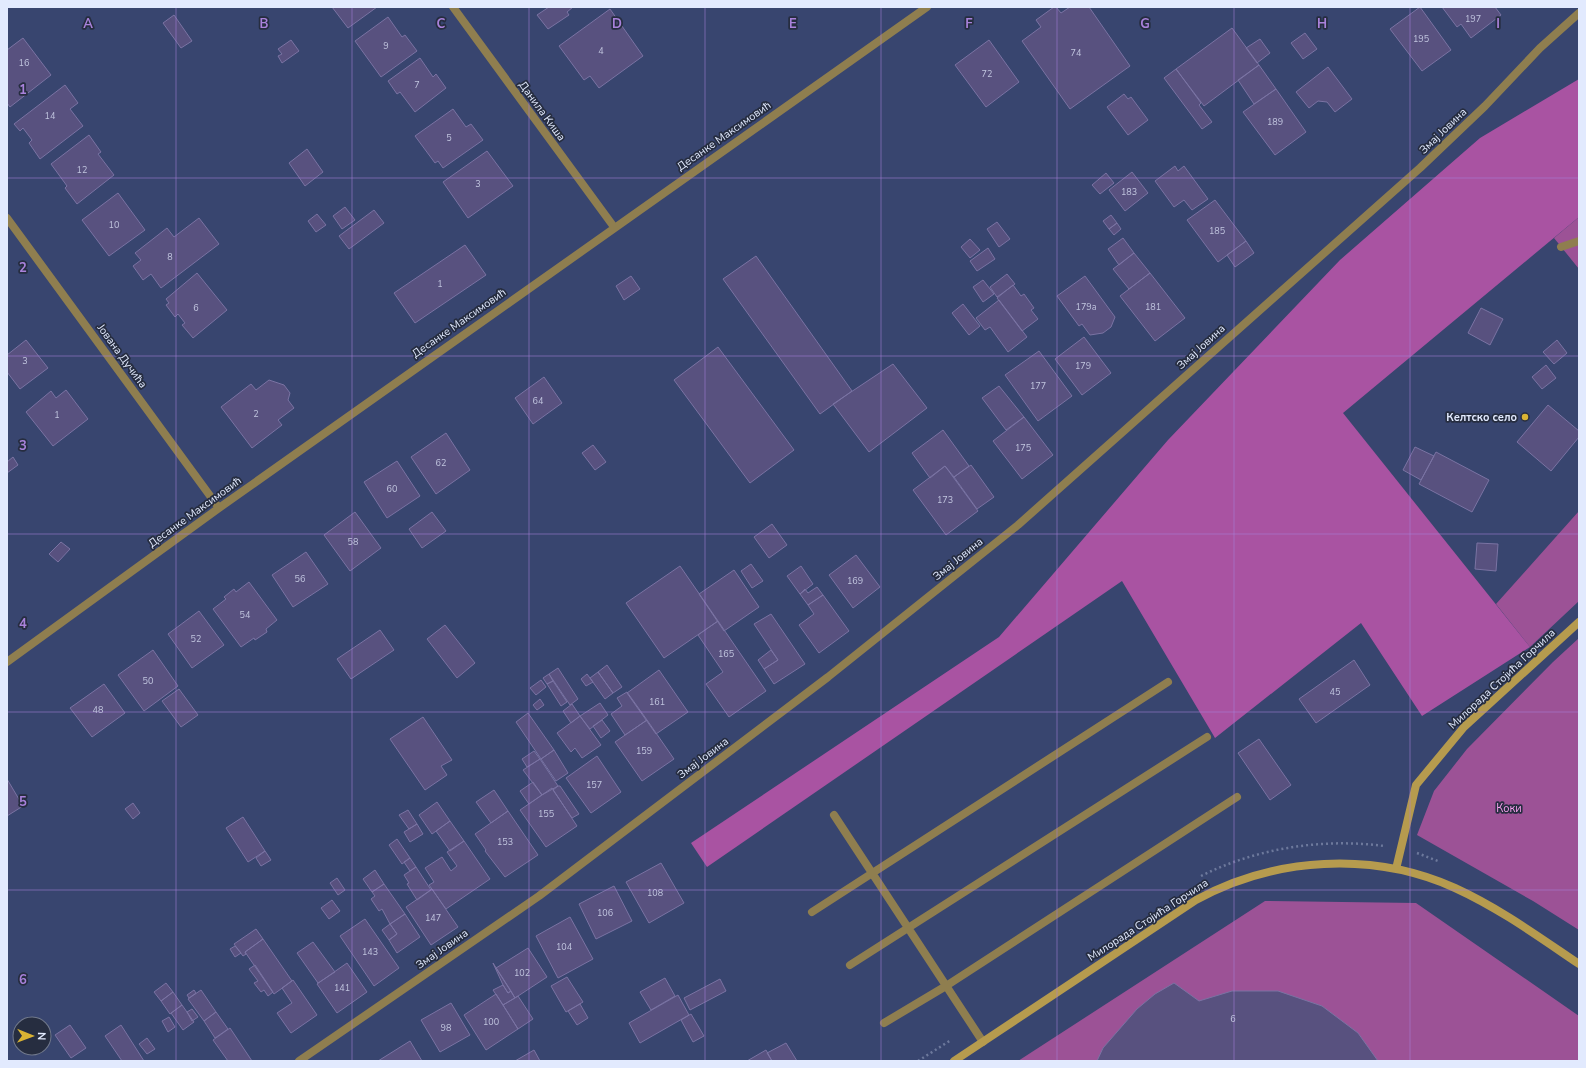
<svg xmlns="http://www.w3.org/2000/svg" width="1586" height="1068" font-family="'Nunito Sans',sans-serif">
<style>
.green{fill:#9c5296}
.forest{fill:#a953a2}
.building{fill:#58517f;stroke:#7a73a3}
.lines{fill:none;stroke-linecap:round;stroke-linejoin:round}
.path{stroke:#6d799c;stroke-width:2.5;stroke-dasharray:2 3;stroke-linecap:butt}
.lane{stroke:#8f7e4f;stroke-width:8}
.street{stroke:#8f7e4f;stroke-width:8}
.secondary{stroke:#b69b4e;stroke-width:8}
.grid{fill:none;stroke:#a982db;stroke-width:1;stroke-opacity:0.55}
.poi-dot{fill:#dab333;stroke:#262d40;stroke-width:1.5}
.labels{text-anchor:middle;dominant-baseline:central;stroke-width:3.5;stroke-linejoin:round;paint-order:stroke}
.number-label{font-size:9px;fill:#c0c4de}
.street-label{font-size:11px;fill:#e2eafe;stroke:#262d40}
.poi-label{font-size:11px;font-weight:bold;fill:#e2eafe;stroke:#262d40;text-anchor:end}
.park-label{font-size:11px;fill:#f8a0ef;stroke:#262d40}
.grid-label{font-size:13px;text-anchor:middle;font-weight:bold;fill:#a982db;stroke:#262d40;stroke-width:3.5;stroke-linejoin:round;paint-order:stroke}
</style>
<rect width="100%" height="100%" fill="#38456f"/>
<path class="green" d="M 1579,217 L 1579,269 L 1554,238 Z
M 1579,511 L 1579,601 L 1530,647 L 1496,604 Z
M 1579,638 L 1579,930 L 1533,901 L 1417,835 L 1434,791 L 1467,749 L 1553,662 Z
M 1265,901 L 1416,903 L 1579,1016 L 1579,1061 L 1018,1061 Z"/>
<path class="forest" d="M 1579,79 L 1579,217 L 1343,413 L 1530,647 L 1422,716 L 1361,623 L 1215,738 L 1122,581 L 707,867 L 691,843 L 999,637 L 1168,440 L 1340,260 L 1480,138 Z"/>
<path class="building" d="M 332,7 L 377,7 L 348,28 Z
M 549,7 L 573,7 L 567,12 L 569,15 L 548,29 L 537,15 Z
M 1054,7 L 1056,7 L 1061,13 L 1070,7 L 1089,7 L 1130,66 L 1070,109 L 1022,41 L 1041,27 L 1036,20 Z
M 1420,7 L 1451,50 L 1422,71 L 1390,29 Z
M 1442,7 L 1495,7 L 1501,15 L 1471,38 L 1461,24 L 1457,27 Z
M 610,9 L 643,56 L 599,88 L 590,76 L 584,80 L 559,46 Z
M 174,15 L 192,41 L 181,48 L 163,23 Z
M 388,17 L 402,37 L 405,35 L 417,51 L 381,77 L 355,41 Z
M 1232,28 L 1259,65 L 1204,106 L 1176,69 Z
M 1305,33 L 1317,49 L 1303,59 L 1291,43 Z
M 23,38 L 51,75 L 10,107 L 7,103 L 7,50 Z
M 1260,39 L 1270,53 L 1257,63 L 1246,48 Z
M 291,40 L 299,51 L 282,63 L 278,56 L 282,54 L 278,49 Z
M 989,40 L 1019,82 L 986,107 L 955,65 Z
M 420,58 L 433,77 L 436,74 L 446,88 L 415,112 L 400,92 L 397,94 L 388,81 Z
M 1259,65 L 1276,89 L 1254,104 L 1238,80 Z
M 1328,67 L 1352,99 L 1335,112 L 1327,102 L 1318,101 L 1309,108 L 1296,92 Z
M 1176,69 L 1201,103 L 1199,105 L 1212,122 L 1202,129 L 1164,78 Z
M 65,85 L 78,103 L 70,109 L 83,126 L 40,159 L 29,143 L 32,140 L 23,128 L 20,131 L 14,124 Z
M 1276,89 L 1306,132 L 1275,155 L 1243,112 Z
M 1124,94 L 1128,99 L 1131,97 L 1148,120 L 1128,135 L 1107,107 Z
M 453,109 L 466,127 L 471,124 L 483,140 L 443,168 L 438,161 L 435,163 L 415,136 Z
M 89,135 L 101,152 L 98,154 L 114,175 L 77,204 L 65,188 L 67,186 L 51,164 Z
M 307,149 L 323,172 L 305,186 L 289,163 Z
M 487,151 L 513,186 L 468,218 L 443,182 Z
M 1175,166 L 1178,171 L 1184,166 L 1208,199 L 1192,210 L 1184,200 L 1174,207 L 1155,181 Z
M 1132,172 L 1148,193 L 1125,211 L 1109,190 Z
M 1106,173 L 1114,183 L 1100,194 L 1092,185 Z
M 118,193 L 145,230 L 109,256 L 82,220 Z
M 1215,200 L 1246,241 L 1218,262 L 1187,220 Z
M 345,207 L 355,220 L 342,229 L 333,216 Z
M 374,210 L 384,223 L 349,249 L 339,236 Z
M 317,214 L 326,225 L 316,232 L 308,221 Z
M 1111,215 L 1117,223 L 1109,229 L 1103,221 Z
M 199,218 L 219,244 L 161,288 L 151,274 L 143,280 L 133,266 L 141,260 L 135,253 L 167,228 L 174,237 Z
M 997,222 L 1010,239 L 999,247 L 987,229 Z
M 1117,223 L 1121,229 L 1114,235 L 1109,229 Z
M 1123,238 L 1134,253 L 1119,265 L 1108,249 Z
M 970,239 L 980,250 L 970,258 L 961,247 Z
M 1246,241 L 1254,253 L 1235,267 L 1227,255 Z
M 465,245 L 486,275 L 415,323 L 394,293 Z
M 988,248 L 995,259 L 977,271 L 970,261 Z
M 1134,253 L 1150,273 L 1129,289 L 1113,269 Z
M 756,256 L 852,391 L 820,414 L 723,279 Z
M 197,273 L 227,310 L 193,338 L 182,325 L 185,323 L 178,314 L 175,317 L 166,305 L 169,303 L 166,299 Z
M 1150,273 L 1185,318 L 1155,341 L 1120,296 Z
M 1007,274 L 1015,284 L 997,297 L 990,287 Z
M 631,276 L 640,289 L 624,300 L 616,286 Z
M 1085,276 L 1115,317 L 1111,327 L 1103,333 L 1090,335 L 1082,324 L 1079,326 L 1057,296 Z
M 983,280 L 994,294 L 983,302 L 973,287 Z
M 1013,285 L 1021,296 L 1024,294 L 1034,308 L 1031,310 L 1038,319 L 1022,331 L 997,298 Z
M 999,300 L 1027,337 L 1008,352 L 990,327 L 985,330 L 976,318 Z
M 963,304 L 980,326 L 969,335 L 952,313 Z
M 1481,308 L 1503,319 L 1490,345 L 1468,333 Z
M 1084,337 L 1111,373 L 1082,395 L 1055,359 Z
M 26,340 L 48,368 L 20,389 L 7,372 L 7,355 Z
M 1557,340 L 1567,353 L 1554,364 L 1543,352 Z
M 718,347 L 794,450 L 750,483 L 674,380 Z
M 1039,351 L 1072,396 L 1038,421 L 1005,375 Z
M 893,364 L 927,408 L 869,452 L 833,404 Z
M 1546,365 L 1556,378 L 1542,389 L 1532,377 Z
M 544,377 L 562,403 L 533,424 L 515,398 Z
M 269,380 L 284,385 L 290,393 L 288,400 L 294,408 L 278,420 L 282,425 L 252,448 L 221,407 L 251,384 L 256,390 Z
M 999,386 L 1024,417 L 1006,430 L 982,398 Z
M 66,390 L 88,419 L 53,446 L 26,412 L 51,391 L 56,398 Z
M 1548,405 L 1579,431 L 1579,437 L 1551,471 L 1517,442 Z
M 1024,417 L 1053,455 L 1022,479 L 993,441 Z
M 943,430 L 969,466 L 954,477 L 945,466 L 930,478 L 912,453 Z
M 446,433 L 470,470 L 436,494 L 411,457 Z
M 593,445 L 606,462 L 595,470 L 582,453 Z
M 1415,447 L 1434,456 L 1421,480 L 1403,470 Z
M 1436,452 L 1489,480 L 1472,512 L 1419,484 Z
M 13,457 L 18,465 L 7,473 L 7,462 Z
M 397,461 L 420,496 L 387,518 L 364,482 Z
M 971,465 L 994,497 L 977,509 L 954,477 Z
M 945,466 L 978,511 L 946,535 L 913,490 Z
M 355,512 L 381,548 L 350,571 L 324,535 Z
M 432,512 L 446,531 L 422,548 L 409,529 Z
M 772,524 L 787,545 L 769,558 L 754,537 Z
M 61,542 L 70,549 L 58,562 L 49,554 Z
M 1477,543 L 1498,544 L 1496,571 L 1475,569 Z
M 306,552 L 328,584 L 293,607 L 272,575 Z
M 856,555 L 880,587 L 853,608 L 829,575 Z
M 751,564 L 763,581 L 752,588 L 741,571 Z
M 680,566 L 718,621 L 664,658 L 626,603 Z
M 801,566 L 813,584 L 800,594 L 787,576 Z
M 734,570 L 759,607 L 724,631 L 699,594 Z
M 249,582 L 277,620 L 266,629 L 267,632 L 255,640 L 254,638 L 241,647 L 213,609 L 226,599 L 224,597 L 234,589 L 236,592 Z
M 817,587 L 823,595 L 808,605 L 800,594 L 805,589 L 808,593 Z
M 823,595 L 849,631 L 819,653 L 799,625 L 814,614 L 808,605 Z
M 199,611 L 224,645 L 192,668 L 168,634 Z
M 771,614 L 805,664 L 774,684 L 764,669 L 778,660 L 754,624 Z
M 718,621 L 766,691 L 729,717 L 706,684 L 723,672 L 698,635 Z
M 445,625 L 475,663 L 457,678 L 427,639 Z
M 380,630 L 394,650 L 351,679 L 337,659 Z
M 153,650 L 178,686 L 144,711 L 118,675 Z
M 771,650 L 778,660 L 764,669 L 758,660 Z
M 1354,660 L 1370,685 L 1316,723 L 1299,699 Z
M 607,665 L 622,687 L 613,693 L 598,672 Z
M 558,668 L 578,699 L 570,705 L 549,674 Z
M 659,670 L 688,712 L 656,734 L 627,693 Z
M 598,672 L 613,693 L 605,699 L 590,678 Z
M 549,674 L 553,681 L 547,684 L 543,678 Z
M 587,674 L 593,682 L 586,686 L 581,679 Z
M 541,680 L 546,687 L 536,695 L 530,688 Z
M 553,681 L 567,702 L 561,706 L 547,684 Z
M 104,684 L 125,713 L 92,737 L 70,708 Z
M 179,689 L 198,715 L 181,727 L 162,701 Z
M 627,692 L 647,720 L 625,735 L 611,714 L 622,706 L 617,698 Z
M 540,699 L 544,705 L 537,710 L 533,705 Z
M 600,703 L 608,715 L 590,729 L 580,716 Z
M 572,704 L 580,716 L 571,723 L 563,711 Z
M 528,713 L 554,750 L 541,759 L 516,722 Z
M 580,716 L 601,745 L 582,758 L 575,748 L 571,752 L 557,733 Z
M 423,717 L 452,760 L 441,766 L 447,775 L 425,790 L 390,739 Z
M 602,720 L 610,731 L 601,738 L 593,726 Z
M 647,720 L 674,759 L 642,781 L 615,742 Z
M 1259,739 L 1291,785 L 1270,800 L 1238,753 Z
M 554,750 L 568,773 L 556,781 L 541,759 Z
M 534,751 L 540,759 L 527,767 L 522,759 Z
M 597,756 L 621,792 L 591,813 L 566,778 Z
M 540,759 L 558,786 L 542,795 L 523,770 Z
M 7,779 L 23,806 L 7,816 Z
M 533,782 L 542,795 L 529,804 L 520,791 Z
M 558,786 L 560,786 L 579,814 L 572,818 L 553,790 Z
M 552,788 L 577,826 L 546,847 L 520,810 Z
M 494,790 L 508,811 L 491,823 L 476,802 Z
M 437,802 L 450,821 L 432,834 L 419,815 Z
M 133,803 L 140,813 L 133,819 L 125,809 Z
M 408,810 L 417,824 L 409,829 L 399,815 Z
M 508,811 L 538,855 L 505,877 L 485,851 L 486,850 L 475,834 Z
M 243,817 L 265,851 L 248,862 L 226,828 Z
M 450,821 L 464,841 L 450,851 L 436,831 Z
M 417,824 L 423,834 L 410,842 L 404,832 Z
M 397,839 L 410,858 L 402,864 L 389,845 Z
M 464,841 L 490,879 L 446,909 L 429,885 L 434,882 L 425,868 L 442,857 L 451,871 L 457,866 L 447,852 Z
M 265,851 L 271,860 L 261,866 L 256,858 Z
M 410,858 L 416,867 L 410,871 L 404,862 Z
M 661,863 L 684,903 L 649,923 L 626,882 Z
M 416,867 L 431,890 L 417,900 L 407,884 L 409,883 L 404,875 Z
M 375,870 L 384,884 L 372,892 L 363,879 Z
M 337,878 L 345,890 L 338,895 L 330,883 Z
M 384,884 L 405,914 L 390,924 L 382,909 L 379,911 L 371,899 L 375,896 L 372,892 Z
M 614,886 L 632,921 L 596,939 L 579,904 Z
M 432,889 L 458,927 L 431,945 L 406,907 Z
M 332,900 L 340,911 L 329,919 L 321,908 Z
M 405,914 L 420,937 L 397,953 L 389,940 L 397,934 L 390,924 Z
M 570,917 L 593,959 L 558,978 L 536,936 Z
M 365,919 L 399,968 L 374,986 L 340,936 Z
M 390,924 L 397,934 L 389,940 L 382,930 Z
M 256,929 L 263,939 L 245,952 L 246,954 L 243,956 L 234,944 Z
M 263,939 L 292,981 L 274,994 L 245,952 Z
M 313,942 L 335,972 L 318,983 L 297,953 Z
M 235,946 L 241,953 L 235,957 L 230,949 Z
M 528,948 L 547,977 L 515,998 L 496,968 Z
M 347,963 L 367,992 L 337,1013 L 317,984 Z
M 493,963 L 511,991 L 508,993 L 503,985 Z
M 255,965 L 273,992 L 268,996 L 264,990 L 261,992 L 254,983 L 258,981 L 249,969 Z
M 567,977 L 583,1002 L 566,1012 L 551,986 Z
M 665,978 L 675,996 L 651,1010 L 640,992 Z
M 720,979 L 726,991 L 690,1010 L 684,998 Z
M 293,980 L 317,1015 L 291,1033 L 277,1013 L 292,1003 L 282,988 Z
M 166,983 L 173,992 L 161,1001 L 154,992 Z
M 1174,983 L 1199,1001 L 1232,991 L 1278,991 L 1322,1006 L 1358,1033 L 1378,1061 L 1097,1061 L 1103,1048 L 1137,1009 L 1155,994 Z
M 503,985 L 508,993 L 511,991 L 515,998 L 503,1005 L 493,990 Z
M 194,990 L 196,993 L 189,998 L 187,995 Z
M 201,990 L 216,1012 L 204,1021 L 188,999 Z
M 173,992 L 182,1005 L 170,1014 L 161,1001 Z
M 496,994 L 518,1029 L 486,1050 L 464,1015 Z
M 678,995 L 689,1015 L 640,1043 L 629,1023 Z
M 518,996 L 533,1019 L 518,1029 L 503,1005 Z
M 451,1003 L 470,1035 L 440,1052 L 421,1020 Z
M 580,1004 L 588,1018 L 577,1025 L 568,1011 Z
M 182,1005 L 194,1022 L 183,1030 L 171,1013 Z
M 192,1009 L 198,1017 L 192,1021 L 187,1012 Z
M 216,1012 L 228,1029 L 215,1038 L 204,1021 Z
M 691,1014 L 704,1036 L 693,1042 L 681,1020 Z
M 169,1017 L 175,1027 L 168,1032 L 162,1021 Z
M 70,1025 L 86,1048 L 71,1058 L 55,1035 Z
M 121,1025 L 144,1061 L 122,1061 L 105,1036 Z
M 230,1028 L 252,1061 L 228,1061 L 213,1040 Z
M 147,1038 L 155,1049 L 147,1054 L 139,1044 Z
M 410,1041 L 422,1061 L 378,1061 Z
M 786,1043 L 797,1061 L 772,1061 L 767,1053 Z
M 534,1050 L 540,1061 L 515,1061 Z
M 766,1050 L 772,1061 L 747,1061 Z"/>
<g class="lines">
<path class="path" d="M 1417,853 L 1438,861
M 1201,876 C 1257,848 1322,838 1384,846
M 918,1061 L 951,1040"/>
<path class="lane" d="M 1561,247 L 1579,241
M 834,815 L 983,1042
M 812,912 L 1168,682
M 850,965 L 1207,737
M 884,1023 L 946,986 L 1237,797"/>
<path class="street" d="M 453,7 L 614,227
M 7,218 L 219,508
M 7,662 L 219,508 L 927,7
M 299,1061 L 539,896 L 828,677 L 1018,525 L 1420,168 L 1485,106 L 1540,48 L 1579,13"/>
<path class="secondary" d="M 1396,869 L 1416,785 L 1464,727 L 1579,622
M 954,1061 L 1196,900 C 1274,857 1373,851 1455,888 C 1499,908 1539,937 1579,964"/>
</g>
<path class="grid" d="M 176,7 L 176,1061M 352,7 L 352,1061M 529,7 L 529,1061M 705,7 L 705,1061M 881,7 L 881,1061M 1057,7 L 1057,1061M 1234,7 L 1234,1061M 1410,7 L 1410,1061M 7,178 L 1579,178M 7,356 L 1579,356M 7,534 L 1579,534M 7,712 L 1579,712M 7,890 L 1579,890"/>
<circle class="poi-dot" cx="1525" cy="417" r="4"/>
<g class="labels">
<g class="number-label">
<text x="1473" y="19">197</text>
<text x="1421" y="39">195</text>
<text x="386" y="46">9</text>
<text x="601" y="51">4</text>
<text x="1076" y="53">74</text>
<text x="24" y="63">16</text>
<text x="987" y="74">72</text>
<text x="417" y="85">7</text>
<text x="50" y="116">14</text>
<text x="1275" y="122">189</text>
<text x="449" y="138">5</text>
<text x="82" y="170">12</text>
<text x="478" y="184">3</text>
<text x="1129" y="192">183</text>
<text x="114" y="225">10</text>
<text x="1217" y="231">185</text>
<text x="170" y="257">8</text>
<text x="440" y="284">1</text>
<text x="1086" y="307">179a</text>
<text x="1153" y="307">181</text>
<text x="196" y="308">6</text>
<text x="25" y="361">3</text>
<text x="1083" y="366">179</text>
<text x="1038" y="386">177</text>
<text x="538" y="401">64</text>
<text x="256" y="414">2</text>
<text x="57" y="415">1</text>
<text x="1023" y="448">175</text>
<text x="441" y="463">62</text>
<text x="392" y="489">60</text>
<text x="945" y="500">173</text>
<text x="353" y="542">58</text>
<text x="300" y="579">56</text>
<text x="855" y="581">169</text>
<text x="245" y="615">54</text>
<text x="196" y="639">52</text>
<text x="726" y="654">165</text>
<text x="148" y="681">50</text>
<text x="1335" y="692">45</text>
<text x="657" y="702">161</text>
<text x="98" y="710">48</text>
<text x="644" y="751">159</text>
<text x="594" y="785">157</text>
<text x="546" y="814">155</text>
<text x="505" y="842">153</text>
<text x="655" y="893">108</text>
<text x="605" y="913">106</text>
<text x="433" y="918">147</text>
<text x="564" y="947">104</text>
<text x="370" y="952">143</text>
<text x="522" y="973">102</text>
<text x="342" y="988">141</text>
<text x="1233" y="1019">6</text>
<text x="491" y="1022">100</text>
<text x="446" y="1028">98</text>
</g>
<g class="street-label">
<text transform="translate(542 111) rotate(54)">Данила Киша</text>
<text transform="translate(1443 131) rotate(-44)">Змај Јовина</text>
<text transform="translate(724 136) rotate(-35)">Десанке Максимовић</text>
<text transform="translate(459 323) rotate(-35)">Десанке Максимовић</text>
<text transform="translate(1201 347) rotate(-42)">Змај Јовина</text>
<text transform="translate(122 356) rotate(54)">Јована Дучића</text>
<text transform="translate(195 512) rotate(-36)">Десанке Максимовић</text>
<text transform="translate(958 559) rotate(-39)">Змај Јовина</text>
<text transform="translate(1502 679) rotate(-43)">Милорада Стојића Горчила</text>
<text transform="translate(703 758) rotate(-37)">Змај Јовина</text>
<text transform="translate(1148 920) rotate(-33)">Милорада Стојића Горчила</text>
<text transform="translate(442 949) rotate(-35)">Змај Јовина</text>
</g>
<g class="poi-label">
<text x="1517" y="417">Келтско село</text>
</g>
<g class="park-label">
<text x="1509" y="808">Коки</text>
</g>
</g>
<g class="grid-label">
<text x="88" y="28">A</text>
<text x="264" y="28">B</text>
<text x="441" y="28">C</text>
<text x="617" y="28">D</text>
<text x="793" y="28">E</text>
<text x="969" y="28">F</text>
<text x="1145" y="28">G</text>
<text x="1322" y="28">H</text>
<text x="1498" y="28">I</text>
<text x="23" y="94">1</text>
<text x="23" y="272">2</text>
<text x="23" y="450">3</text>
<text x="23" y="628">4</text>
<text x="23" y="806">5</text>
<text x="23" y="984">6</text>
</g>
<rect width="1586" height="1068" fill="none" stroke="#e2eafe" stroke-width="16"/>
<g transform="translate(32 1036) rotate(91)"><circle r="19" fill="#262d40" stroke="#71798c"/>
<path d="M0-3L7 15L0 10L-7 15Z" fill="#dab333"/>
<text y="-6" font-size="11" font-weight="bold" text-anchor="middle" fill="#e2eafe">N</text>
</g>
</svg>
